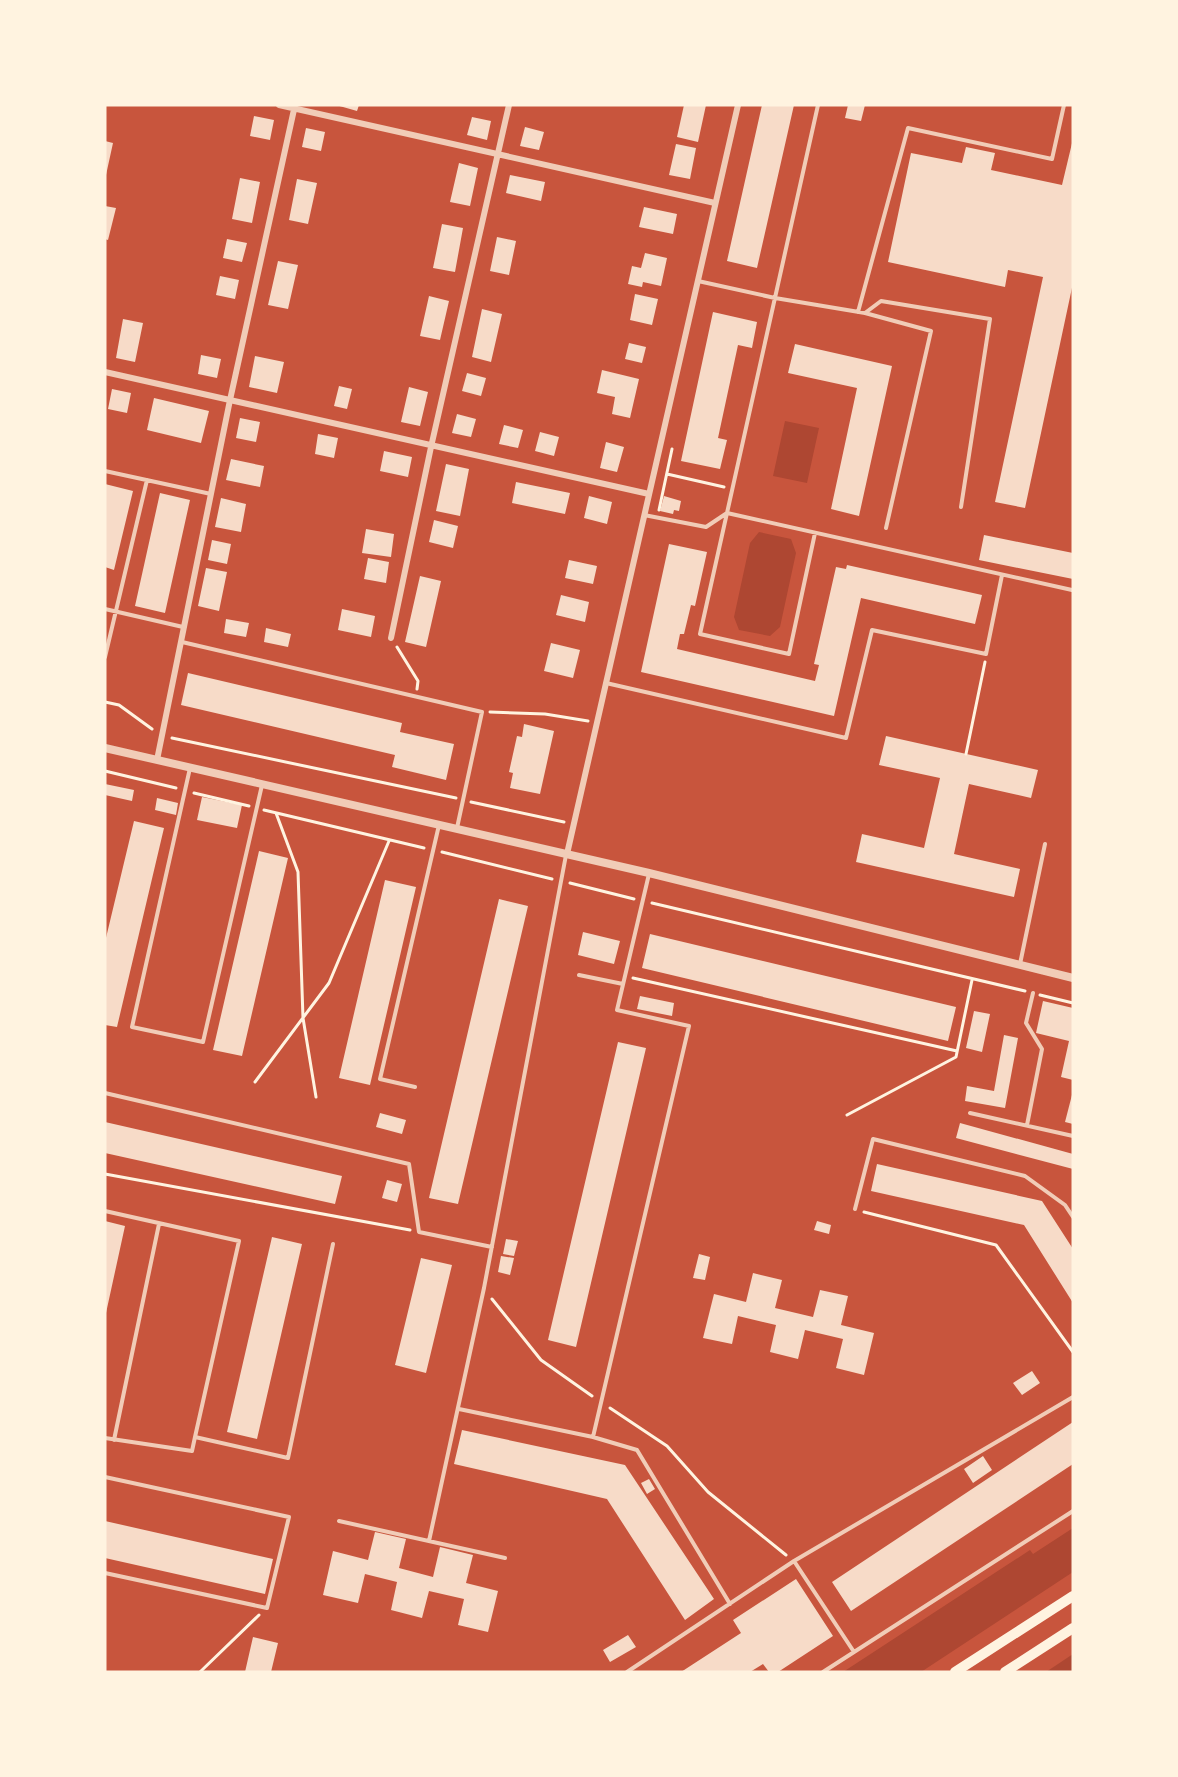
<svg xmlns="http://www.w3.org/2000/svg" width="1178" height="1777" font-family="'Alegreya Sans',sans-serif">
<style>
.green{fill:#ae4732}
.building{fill:#f7dbc8}
.lines{fill:none;stroke-linecap:round;stroke-linejoin:round}
.path{stroke:#fff3e0;stroke-width:3}
.service{stroke:#f1ccb7;stroke-width:4}
.minor{stroke:#f1ccb7;stroke-width:6}
.tertiary{stroke:#f1ccb7;stroke-width:8}
.primary{stroke:#fff3e0;stroke-width:10}
</style>
<rect width="100%" height="100%" fill="#c8553d"/>
<path class="green" d="M 785,421 L 819,428 L 807,483 L 773,476 Z
M 759,532 L 791,539 L 796,553 L 780,627 L 770,636 L 739,630 L 734,617 L 750,543 Z
M 1073,1528 L 1073,1572 L 921,1672 L 843,1672 L 1030,1550 L 1033,1554 Z
M 1073,1654 L 1073,1672 L 1046,1672 Z"/>
<path class="building" d="M 336,105 L 359,105 L 357,111 Z
M 684,105 L 706,105 L 698,142 L 677,137 Z
M 762,105 L 794,105 L 757,268 L 727,261 Z
M 848,105 L 865,105 L 861,121 L 845,118 Z
M 254,116 L 274,120 L 270,140 L 250,136 Z
M 472,117 L 491,121 L 487,140 L 467,135 Z
M 525,127 L 544,132 L 539,150 L 520,146 Z
M 306,128 L 325,132 L 321,151 L 302,147 Z
M 1073,139 L 1073,283 L 1025,508 L 995,502 L 1043,277 L 1008,270 L 1005,287 L 888,262 L 911,153 L 962,163 L 966,147 L 995,153 L 991,170 L 1062,185 Z
M 105,141 L 113,143 L 106,175 L 105,175 Z
M 676,144 L 696,148 L 690,179 L 669,175 Z
M 459,163 L 478,168 L 470,206 L 450,202 Z
M 510,175 L 545,182 L 541,201 L 506,193 Z
M 240,178 L 260,182 L 252,223 L 232,219 Z
M 297,179 L 317,183 L 308,224 L 289,220 Z
M 105,206 L 116,208 L 108,240 L 105,239 Z
M 644,207 L 677,214 L 673,234 L 639,227 Z
M 442,224 L 463,228 L 455,272 L 433,268 Z
M 497,237 L 516,241 L 509,275 L 490,271 Z
M 227,239 L 247,243 L 242,262 L 223,258 Z
M 645,253 L 667,258 L 661,286 L 643,282 L 642,287 L 628,284 L 632,266 L 641,268 Z
M 278,261 L 298,265 L 288,309 L 268,305 Z
M 220,276 L 239,280 L 235,299 L 216,295 Z
M 635,294 L 658,299 L 652,325 L 630,320 Z
M 429,296 L 449,301 L 440,340 L 420,336 Z
M 482,309 L 502,314 L 491,362 L 472,357 Z
M 713,312 L 757,322 L 752,348 L 738,345 L 718,438 L 727,440 L 720,469 L 681,461 Z
M 123,319 L 143,323 L 135,362 L 116,358 Z
M 629,343 L 646,347 L 642,363 L 625,359 Z
M 795,344 L 892,366 L 859,516 L 831,509 L 857,388 L 788,373 Z
M 201,355 L 221,359 L 217,378 L 198,374 Z
M 255,356 L 284,362 L 277,393 L 249,387 Z
M 602,370 L 639,379 L 630,418 L 612,414 L 615,397 L 597,393 Z
M 467,373 L 486,378 L 481,396 L 462,391 Z
M 339,386 L 352,389 L 347,409 L 334,406 Z
M 409,387 L 428,392 L 420,426 L 401,422 Z
M 112,389 L 131,393 L 127,413 L 108,409 Z
M 154,398 L 209,411 L 201,443 L 147,430 Z
M 457,414 L 476,419 L 471,437 L 452,433 Z
M 240,418 L 260,422 L 256,442 L 236,438 Z
M 504,425 L 523,430 L 518,448 L 499,444 Z
M 540,432 L 559,437 L 554,456 L 535,451 Z
M 318,434 L 338,438 L 334,458 L 315,454 Z
M 606,442 L 624,447 L 617,472 L 600,468 Z
M 384,451 L 412,457 L 408,477 L 380,471 Z
M 231,459 L 264,466 L 260,487 L 226,480 Z
M 446,464 L 469,469 L 460,516 L 436,511 Z
M 516,482 L 570,493 L 565,514 L 512,503 Z
M 105,484 L 133,491 L 114,570 L 105,567 Z
M 160,493 L 190,500 L 165,613 L 135,606 Z
M 589,496 L 612,502 L 607,524 L 584,518 Z
M 664,496 L 681,501 L 679,511 L 674,510 L 673,514 L 660,511 Z
M 221,498 L 246,504 L 241,532 L 215,527 Z
M 434,520 L 458,526 L 453,548 L 429,542 Z
M 366,529 L 394,534 L 391,557 L 362,553 Z
M 984,535 L 1073,553 L 1073,579 L 979,560 Z
M 212,540 L 231,544 L 227,564 L 208,560 Z
M 669,544 L 707,552 L 695,606 L 691,605 L 684,634 L 680,634 L 677,649 L 815,681 L 819,665 L 814,664 L 836,567 L 846,569 L 847,565 L 982,595 L 975,624 L 861,598 L 834,716 L 641,672 Z
M 368,558 L 389,562 L 386,583 L 364,579 Z
M 569,560 L 597,566 L 593,584 L 565,578 Z
M 206,568 L 227,572 L 219,611 L 198,606 Z
M 420,576 L 441,581 L 426,647 L 405,642 Z
M 561,595 L 589,602 L 585,622 L 556,615 Z
M 342,609 L 375,616 L 371,637 L 338,630 Z
M 226,619 L 249,623 L 246,637 L 224,633 Z
M 266,628 L 291,634 L 288,647 L 264,642 Z
M 551,643 L 580,650 L 573,678 L 544,671 Z
M 188,673 L 402,723 L 400,732 L 454,744 L 446,780 L 392,767 L 395,755 L 181,705 Z
M 524,724 L 554,731 L 540,794 L 510,788 L 513,773 L 509,772 L 517,736 L 522,737 Z
M 886,736 L 1038,770 L 1031,798 L 969,784 L 954,854 L 1020,869 L 1014,897 L 856,862 L 862,834 L 924,848 L 940,778 L 879,765 Z
M 105,784 L 134,790 L 132,801 L 105,795 Z
M 202,797 L 242,805 L 237,828 L 197,820 Z
M 157,798 L 178,803 L 176,815 L 155,810 Z
M 134,821 L 164,828 L 117,1027 L 105,1025 L 105,942 Z
M 259,851 L 288,858 L 242,1056 L 213,1050 Z
M 385,880 L 416,887 L 370,1085 L 339,1078 Z
M 499,899 L 528,906 L 458,1204 L 429,1198 Z
M 583,932 L 620,941 L 614,964 L 578,955 Z
M 650,934 L 956,1007 L 948,1041 L 642,968 Z
M 640,996 L 674,1003 L 672,1016 L 637,1009 Z
M 1043,1001 L 1073,1008 L 1073,1080 L 1061,1077 L 1069,1041 L 1036,1033 Z
M 974,1011 L 990,1014 L 982,1052 L 966,1048 Z
M 1004,1035 L 1018,1038 L 1005,1108 L 965,1101 L 967,1086 L 994,1091 Z
M 618,1042 L 646,1048 L 576,1347 L 548,1340 Z
M 1073,1091 L 1073,1124 L 1065,1122 Z
M 380,1113 L 406,1120 L 402,1134 L 376,1127 Z
M 105,1122 L 342,1176 L 335,1204 L 105,1153 Z
M 960,1123 L 1073,1154 L 1073,1169 L 956,1138 Z
M 877,1164 L 1042,1201 L 1073,1249 L 1073,1303 L 1024,1225 L 871,1191 Z
M 387,1180 L 402,1184 L 397,1202 L 382,1198 Z
M 105,1221 L 125,1226 L 106,1313 L 105,1313 Z
M 817,1221 L 831,1225 L 829,1234 L 814,1230 Z
M 272,1237 L 302,1244 L 257,1439 L 227,1432 Z
M 506,1239 L 518,1241 L 514,1256 L 503,1254 Z
M 699,1254 L 710,1257 L 705,1280 L 693,1278 Z
M 501,1256 L 514,1258 L 510,1275 L 498,1272 Z
M 421,1258 L 452,1265 L 426,1373 L 395,1365 Z
M 753,1273 L 782,1280 L 775,1308 L 813,1317 L 820,1290 L 848,1296 L 841,1325 L 874,1333 L 864,1375 L 836,1368 L 843,1339 L 805,1330 L 798,1359 L 770,1352 L 776,1325 L 738,1316 L 732,1344 L 703,1338 L 714,1294 L 746,1302 Z
M 1032,1371 L 1040,1383 L 1022,1395 L 1013,1383 Z
M 1073,1422 L 1073,1464 L 851,1611 L 832,1582 Z
M 462,1430 L 625,1465 L 714,1599 L 685,1620 L 607,1499 L 454,1464 Z
M 983,1456 L 992,1470 L 973,1483 L 964,1469 Z
M 649,1479 L 655,1489 L 647,1494 L 641,1483 Z
M 105,1521 L 273,1559 L 265,1594 L 105,1558 Z
M 375,1532 L 406,1539 L 399,1568 L 433,1577 L 440,1547 L 473,1555 L 466,1583 L 498,1591 L 488,1632 L 458,1625 L 464,1599 L 429,1591 L 422,1618 L 391,1610 L 397,1582 L 365,1574 L 358,1603 L 323,1595 L 333,1551 L 368,1560 Z
M 796,1579 L 833,1636 L 778,1672 L 769,1672 L 763,1664 L 750,1672 L 681,1672 L 741,1633 L 733,1620 Z
M 628,1635 L 636,1647 L 610,1662 L 603,1650 Z
M 253,1637 L 278,1643 L 271,1672 L 245,1672 Z"/>
<g class="lines">
<path class="path" d="M 667,474 L 724,487
M 659,510 L 672,449
M 397,647 L 418,681 L 417,689
M 105,702 L 119,705 L 152,729
M 490,712 L 545,714 L 588,721
M 172,738 L 456,798
M 966,754 L 985,662
M 105,771 L 176,788
M 194,793 L 249,806
M 471,802 L 564,822
M 264,810 L 424,848
M 276,813 L 298,872 L 303,1018 L 316,1097
M 442,852 L 552,879
M 570,883 L 634,899
M 652,903 L 1025,991
M 633,978 L 957,1051
M 1040,995 L 1073,1003
M 255,1082 L 329,983 L 389,841
M 847,1115 L 956,1057 L 972,980
M 105,1174 L 410,1230
M 864,1212 L 996,1245 L 1073,1352
M 492,1299 L 541,1360 L 592,1396
M 610,1408 L 667,1446 L 708,1492 L 786,1555
M 200,1672 L 259,1615"/>
<path class="service" d="M 698,281 L 775,298 L 865,313 L 881,301 L 990,319 L 961,507
M 858,312 L 908,128 L 1052,159 L 1064,105
M 865,313 L 931,331 L 886,528
M 105,471 L 211,494
M 644,515 L 706,527 L 727,513 L 1072,590
M 815,533 L 789,654 L 700,634 L 818,105
M 105,609 L 183,627
M 182,642 L 482,712 L 457,828
M 105,657 L 147,480
M 606,683 L 846,738 L 872,630 L 986,654 L 1002,575
M 190,768 L 132,1027 L 203,1042 L 262,785
M 1020,964 L 1045,844
M 579,975 L 623,984
M 415,1087 L 380,1079 L 439,825
M 105,1093 L 409,1164 L 419,1232 L 492,1247
M 970,1113 L 1073,1136
M 1027,1125 L 1042,1049 L 1026,1023 L 1033,993
M 855,1209 L 873,1139 L 1025,1176 L 1065,1205 L 1073,1217
M 105,1211 L 239,1241 L 195,1437
M 459,1409 L 593,1437 L 637,1450 L 730,1604
M 593,1437 L 689,1026 L 617,1010 L 649,874
M 105,1438 L 192,1451 L 195,1437 L 288,1458 L 333,1244
M 114,1440 L 159,1224
M 105,1477 L 289,1517 L 267,1608 L 105,1573
M 339,1521 L 505,1558
M 429,1541 L 484,1288 L 566,855
M 794,1561 L 854,1652
M 627,1672 L 794,1561 L 1073,1397
M 823,1672 L 1073,1511"/>
<path class="minor" d="M 279,105 L 715,203
M 105,372 L 649,494
M 391,638 L 431,447 L 509,105
M 157,760 L 230,400 L 295,105
M 567,854 L 738,105"/>
<path class="tertiary" d="M 105,748 L 649,873 L 1073,978"/>
<path class="primary" d="M 955,1672 L 1073,1596
M 1005,1672 L 1073,1628"/>
</g>
<rect width="1178" height="1777" fill="none" stroke="#fff3e0" stroke-width="213"/>
</svg>
